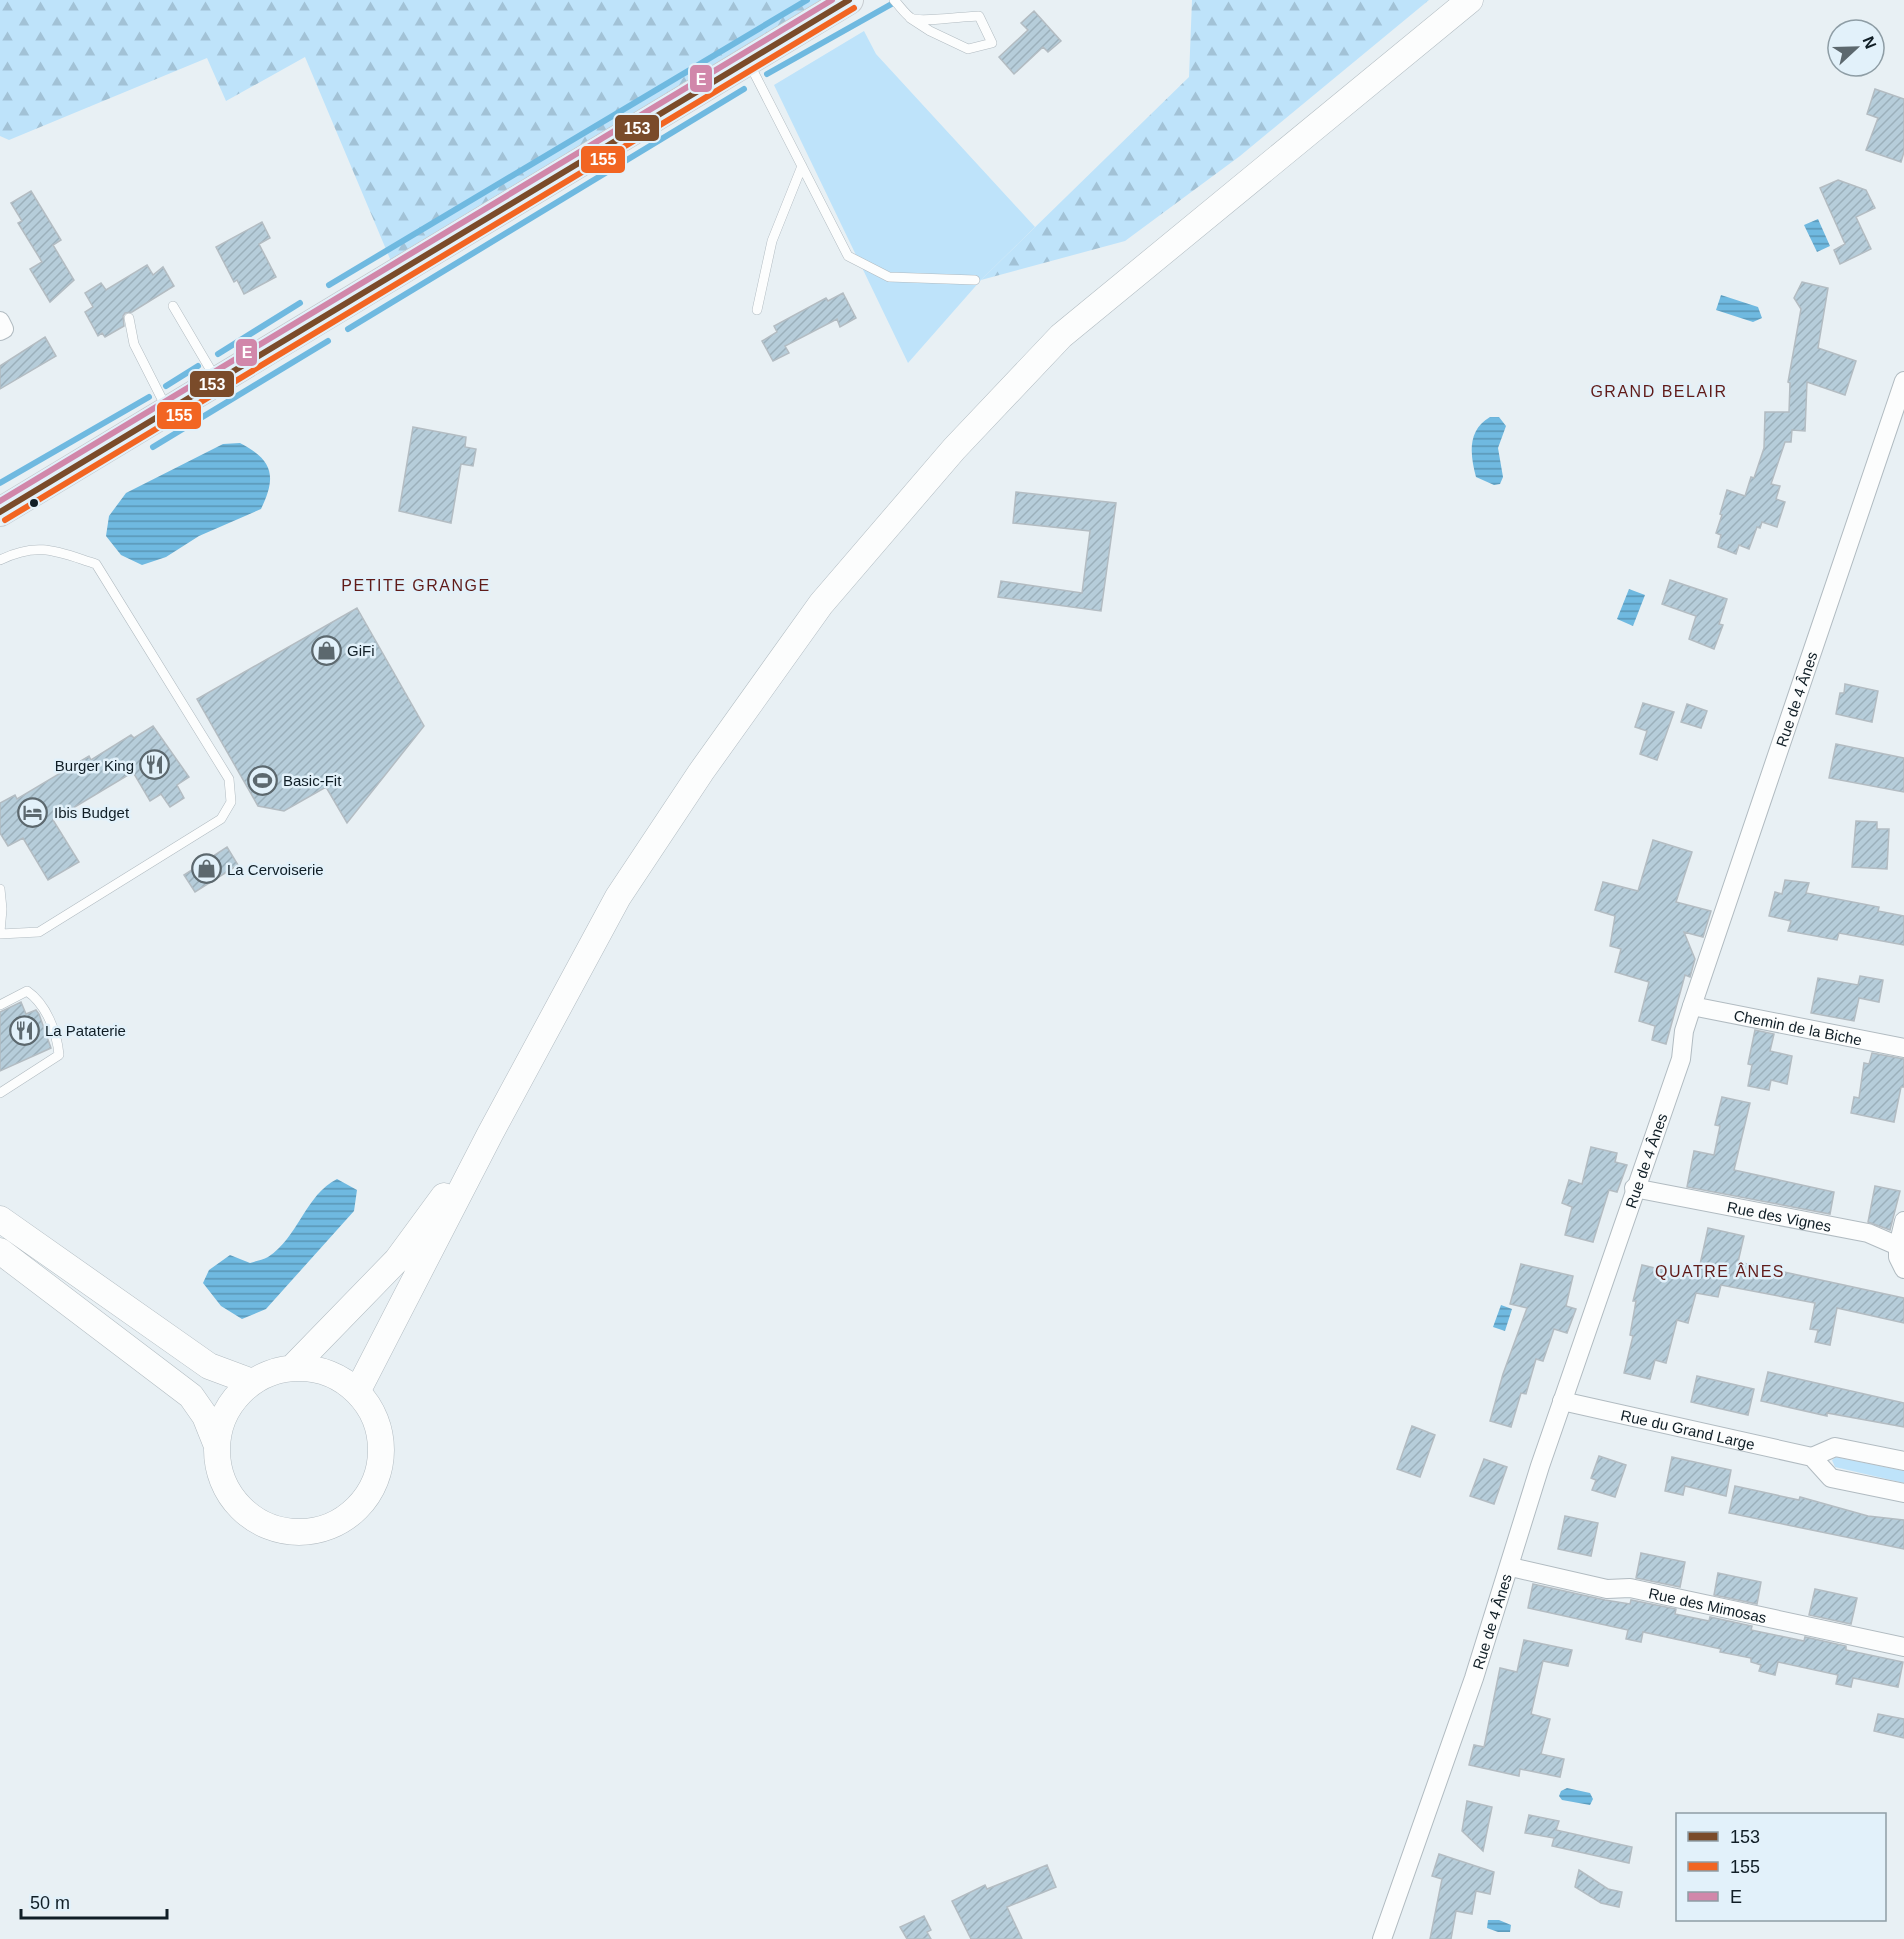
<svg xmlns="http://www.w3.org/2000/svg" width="1904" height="1939" font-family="Helvetica,sans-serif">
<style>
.green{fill:#bee3fa}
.forest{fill:url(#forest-firs)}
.water{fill:url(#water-rules)}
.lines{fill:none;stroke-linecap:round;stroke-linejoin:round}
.stream{stroke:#6fb9e0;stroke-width:6}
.building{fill:url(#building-hatch);stroke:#b3bcc2;stroke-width:1.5}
.service-casing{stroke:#b1bbc1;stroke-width:10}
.minor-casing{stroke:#b1bbc1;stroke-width:20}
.secondary-casing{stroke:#b1bbc1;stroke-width:27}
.primary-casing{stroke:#c7ccd0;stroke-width:30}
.service{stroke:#fcfdfd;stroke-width:9}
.minor{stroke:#fcfdfd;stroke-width:18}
.secondary{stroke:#fcfdfd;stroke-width:26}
.primary{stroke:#ecf3f6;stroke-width:28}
.bus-1-casing{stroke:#e2f1fa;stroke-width:10}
.bus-2-casing{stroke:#e2f1fa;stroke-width:10}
.bus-3-casing{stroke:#e2f1fa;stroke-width:10}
.bus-1{stroke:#7a4b2a;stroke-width:6}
.bus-2{stroke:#f26522;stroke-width:6}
.bus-3{stroke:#d187aa;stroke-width:6}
.bus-dot{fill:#101e26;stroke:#e2f1fa;stroke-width:2}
.labels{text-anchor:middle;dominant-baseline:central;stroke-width:5;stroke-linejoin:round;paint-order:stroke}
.poi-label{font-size:15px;fill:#101e26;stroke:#e2f1fa;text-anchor:start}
.street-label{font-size:15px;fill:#101e26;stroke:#e2f1fa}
.neighbourhood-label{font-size:16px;letter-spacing:1.5px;fill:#601b19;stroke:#e2f1fa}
.line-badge{stroke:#e2f1fa;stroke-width:2}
.badge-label{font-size:16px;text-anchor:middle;font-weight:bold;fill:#fff}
</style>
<defs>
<pattern id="forest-firs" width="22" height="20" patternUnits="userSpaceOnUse" patternTransform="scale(1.5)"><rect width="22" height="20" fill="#bee3fa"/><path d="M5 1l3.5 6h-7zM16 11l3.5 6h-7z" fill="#a2c2d6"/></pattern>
<pattern id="water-rules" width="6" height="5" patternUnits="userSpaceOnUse" patternTransform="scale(1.5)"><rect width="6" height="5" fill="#6fb9e0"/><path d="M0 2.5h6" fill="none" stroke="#5a96b5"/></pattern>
<pattern id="building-hatch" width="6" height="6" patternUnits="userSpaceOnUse" patternTransform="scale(1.5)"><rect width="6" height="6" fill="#b6cdda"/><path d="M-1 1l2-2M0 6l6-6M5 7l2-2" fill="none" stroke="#9bb0bb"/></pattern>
</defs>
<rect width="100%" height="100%" fill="#e8f0f4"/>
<path class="green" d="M 864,31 L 876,54 L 1035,227 L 981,280 L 908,363 L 774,85 Z
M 1836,1457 L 1904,1471 L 1904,1483 L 1835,1467 L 1832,1460 Z"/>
<path class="forest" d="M 0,0 L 849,0 L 396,273 L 305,57 L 226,101 L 207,58 L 9,140 L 0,136 Z
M 1192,0 L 1429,0 L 1240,156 L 1125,241 L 981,280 L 1189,77 Z"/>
<path class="water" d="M 1818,219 L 1830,246 L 1817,252 L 1804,225 Z
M 1721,295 L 1758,307 L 1762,318 L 1753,322 L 1716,310 Z
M 1490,417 L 1499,417 L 1506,426 L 1498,448 L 1503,477 L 1500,484 L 1494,485 L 1476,477 C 1470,455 1467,430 1490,417 Z
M 240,443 C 273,460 277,476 261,509 L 199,536 L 166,557 L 142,565 L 121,555 L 106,536 L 109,516 L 126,493 L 223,444 Z
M 1629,589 L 1645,595 L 1633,626 L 1617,619 Z
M 337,1179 L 357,1190 L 354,1211 L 266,1309 L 242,1319 L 221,1306 L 203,1283 L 209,1270 L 230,1255 L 250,1263 C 255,1261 263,1260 268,1257 C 298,1238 306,1194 337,1179 Z
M 1501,1305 L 1512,1309 L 1505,1331 L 1493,1327 Z
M 1567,1788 L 1590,1793 L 1593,1799 L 1590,1805 L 1562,1800 L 1559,1796 L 1561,1791 Z
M 1488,1920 L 1499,1920 L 1511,1925 L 1510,1932 L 1498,1932 L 1487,1928 Z"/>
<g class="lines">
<path class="stream" d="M 767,74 L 897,1
M 329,285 L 807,0
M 348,329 L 744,89
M 218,354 L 300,303
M 166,386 L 198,366
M 153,447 L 328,341
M 0,483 L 149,397"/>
</g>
<path class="building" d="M 1034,11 L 1061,41 L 1048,52 L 1043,47 L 1014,74 L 999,57 L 1028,30 L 1021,23 Z
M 1875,89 L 1904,99 L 1904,152 L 1901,162 L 1866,150 L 1878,118 L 1867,114 Z
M 1838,180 L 1866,190 L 1875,208 L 1856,217 L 1871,249 L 1840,264 L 1834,250 L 1845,244 L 1820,188 Z
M 31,191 L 61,240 L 53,245 L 74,280 L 50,302 L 30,269 L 42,262 L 18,223 L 22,221 L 11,203 Z
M 262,222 L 270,238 L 259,244 L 276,277 L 244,294 L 237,280 L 234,282 L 216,247 Z
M 147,265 L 153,275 L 163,267 L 174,286 L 132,312 L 125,313 L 123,316 L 124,326 L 105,337 L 102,333 L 98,336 L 85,312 L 93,307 L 85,293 L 101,283 L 106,290 Z
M 1802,282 L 1828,288 L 1818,348 L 1856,361 L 1845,395 L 1807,382 L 1805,431 L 1792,430 L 1791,442 L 1785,442 L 1771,484 L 1780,486 L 1776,499 L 1785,502 L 1777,527 L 1762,522 L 1760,528 L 1757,527 L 1749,549 L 1739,545 L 1736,554 L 1718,547 L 1721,535 L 1716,533 L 1722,515 L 1720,514 L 1727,490 L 1745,496 L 1751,477 L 1754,478 L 1764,448 L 1765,412 L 1789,412 L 1790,383 L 1788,382 L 1801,309 L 1794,298 Z
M 843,293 L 856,318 L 840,327 L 837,319 L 785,346 L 789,353 L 773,361 L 762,341 L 777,332 L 774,326 L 826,298 L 828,301 Z
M 45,337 L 56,356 L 0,389 L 0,366 Z
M 413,427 L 466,437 L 465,447 L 476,449 L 473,466 L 461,464 L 451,523 L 399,511 Z
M 1016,492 L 1116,503 L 1101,611 L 998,597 L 1001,581 L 1082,593 L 1090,531 L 1013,523 Z
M 1670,580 L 1727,599 L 1719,624 L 1723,625 L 1714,649 L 1689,639 L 1696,616 L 1662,604 Z
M 357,608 L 424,726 L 347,823 L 326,787 L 284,811 L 258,806 L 197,699 Z
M 1845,684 L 1878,691 L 1872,722 L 1836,714 L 1840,693 L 1844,693 Z
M 1643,703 L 1674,712 L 1657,760 L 1640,754 L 1647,731 L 1635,727 Z
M 1687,704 L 1707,711 L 1701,728 L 1681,722 Z
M 153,726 L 189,777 L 177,785 L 184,798 L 170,807 L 161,794 L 150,801 L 133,772 L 53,820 L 79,862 L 48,880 L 23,838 L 8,846 L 0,833 L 0,803 L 15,795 L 17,799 L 89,756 L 91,760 L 131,735 L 134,738 Z
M 1836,744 L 1904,758 L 1904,792 L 1829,778 Z
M 1856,821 L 1877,822 L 1877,829 L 1889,829 L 1887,869 L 1852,867 Z
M 1653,840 L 1692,852 L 1676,902 L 1711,911 L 1703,937 L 1684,932 L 1695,959 L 1690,977 L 1685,975 L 1666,1044 L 1652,1040 L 1655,1026 L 1639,1021 L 1649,982 L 1615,972 L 1621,949 L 1610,946 L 1615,916 L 1595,910 L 1603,882 L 1638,891 Z
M 227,847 L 238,865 L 195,892 L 184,875 Z
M 1785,880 L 1809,883 L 1806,893 L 1879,907 L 1878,911 L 1904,916 L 1904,945 L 1839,933 L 1837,940 L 1788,931 L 1791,921 L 1769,916 L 1775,892 L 1782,894 Z
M 1860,976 L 1883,980 L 1879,1002 L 1859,998 L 1854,1021 L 1811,1013 L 1818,978 L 1858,985 Z
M 21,1002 L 26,1014 L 36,1010 L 39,1014 L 51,1048 L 0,1071 L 0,1012 Z
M 1755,1030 L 1774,1034 L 1770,1051 L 1792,1056 L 1787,1084 L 1771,1080 L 1769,1090 L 1748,1086 L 1752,1065 L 1748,1064 Z
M 1872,1053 L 1904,1059 L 1904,1087 L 1901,1087 L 1894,1122 L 1851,1113 L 1854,1097 L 1859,1098 L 1864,1063 L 1869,1064 Z
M 1722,1097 L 1750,1103 L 1734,1170 L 1834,1192 L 1830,1214 L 1687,1187 L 1694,1151 L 1714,1155 L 1720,1126 L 1715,1125 Z
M 1591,1147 L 1617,1153 L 1615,1162 L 1627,1165 L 1617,1192 L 1609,1190 L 1593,1242 L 1565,1235 L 1572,1207 L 1562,1203 L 1569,1180 L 1582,1184 Z
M 1875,1186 L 1900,1191 L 1890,1230 L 1868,1222 Z
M 1708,1228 L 1744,1236 L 1738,1262 L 1904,1298 L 1904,1323 L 1837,1308 L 1830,1345 L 1815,1342 L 1818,1330 L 1810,1329 L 1815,1303 L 1721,1285 L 1718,1297 L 1696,1293 L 1688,1323 L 1677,1320 L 1666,1363 L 1655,1360 L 1650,1379 L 1624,1373 L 1633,1336 L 1630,1335 L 1636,1301 L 1633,1301 L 1642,1265 L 1697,1278 Z
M 1521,1264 L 1573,1276 L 1566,1306 L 1576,1309 L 1567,1333 L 1554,1329 L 1543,1361 L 1536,1359 L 1526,1394 L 1521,1393 L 1511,1427 L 1490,1421 L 1503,1374 L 1527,1308 L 1510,1304 Z
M 1768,1372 L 1904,1403 L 1904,1427 L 1827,1413 L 1827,1416 L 1761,1401 Z
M 1697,1376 L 1754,1389 L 1748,1415 L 1691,1402 Z
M 1412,1426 L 1435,1435 L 1420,1477 L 1397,1469 Z
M 1599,1456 L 1626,1465 L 1615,1497 L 1592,1490 L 1596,1480 L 1591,1478 Z
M 1672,1457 L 1731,1470 L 1726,1496 L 1685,1486 L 1683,1495 L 1665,1491 Z
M 1484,1459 L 1507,1467 L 1494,1504 L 1470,1496 Z
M 1735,1486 L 1799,1500 L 1800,1497 L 1868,1516 L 1904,1520 L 1904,1549 L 1729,1513 Z
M 1565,1516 L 1598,1523 L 1591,1556 L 1558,1549 Z
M 1641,1553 L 1685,1562 L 1680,1587 L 1636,1578 Z
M 1718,1573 L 1761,1582 L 1757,1604 L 1714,1595 Z
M 1533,1584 L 1605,1600 L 1630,1604 L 1631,1600 L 1676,1609 L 1675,1614 L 1709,1621 L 1710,1617 L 1752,1626 L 1751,1630 L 1804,1641 L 1805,1637 L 1846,1646 L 1846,1650 L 1903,1662 L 1898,1687 L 1853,1678 L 1851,1687 L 1836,1684 L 1838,1675 L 1778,1662 L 1775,1675 L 1759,1671 L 1761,1665 L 1751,1662 L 1751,1658 L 1720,1652 L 1721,1649 L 1643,1632 L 1641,1642 L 1626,1639 L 1628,1630 L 1528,1608 Z
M 1815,1589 L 1857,1598 L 1851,1624 L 1809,1615 Z
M 1524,1640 L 1572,1650 L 1568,1666 L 1543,1661 L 1531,1714 L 1550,1719 L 1541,1754 L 1564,1759 L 1560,1777 L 1520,1769 L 1519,1776 L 1469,1765 L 1474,1745 L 1484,1747 L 1500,1668 L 1517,1672 Z
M 1878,1714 L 1904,1719 L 1904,1738 L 1874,1731 Z
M 1467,1801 L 1492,1807 L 1483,1851 L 1462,1831 Z
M 1529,1815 L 1559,1821 L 1556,1830 L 1632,1847 L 1629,1863 L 1552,1846 L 1554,1838 L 1525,1833 Z
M 1439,1854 L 1494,1872 L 1490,1894 L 1476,1891 L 1472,1914 L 1456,1911 L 1451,1939 L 1430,1939 L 1442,1879 L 1432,1876 Z
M 1047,1865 L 1056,1887 L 1007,1907 L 1022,1939 L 971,1939 L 952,1901 L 985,1885 L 987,1889 Z
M 1579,1870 L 1608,1889 L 1622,1892 L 1619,1907 L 1601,1903 L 1575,1887 Z
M 924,1916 L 931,1930 L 927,1932 L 931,1939 L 907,1939 L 900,1927 Z"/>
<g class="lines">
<defs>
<path id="service" d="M 894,0 C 899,5 905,14 911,18 C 920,23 965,16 979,16 L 992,43 L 968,49 L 930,31 L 910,18
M 749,63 L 848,256 L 889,277 L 975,280
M 173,306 L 216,379
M 757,310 L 772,241 L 802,166
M 129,318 L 134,344 L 167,409
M 0,560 C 39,541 58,552 96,564 L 229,779 L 231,802 L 221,819 L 39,932 L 0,934
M 0,889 L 2,909 L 0,932
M 0,1005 L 27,991 C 46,1004 57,1032 59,1055 L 0,1093"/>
<g id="minor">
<path d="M 0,321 L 4,329 L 0,331"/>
<path id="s1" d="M 1692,1006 L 1904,1048"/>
<path id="s2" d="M 1634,1188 L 1868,1233 L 1898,1246 L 1898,1257 L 1904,1269"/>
<path d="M 1898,1246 L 1904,1221"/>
<path id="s3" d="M 1562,1401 L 1812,1457 L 1831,1478 L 1904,1493"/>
<path d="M 1812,1457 L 1835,1447 L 1904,1461"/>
<path id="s4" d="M 1511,1567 L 1607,1589 L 1630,1588 L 1904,1647"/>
<path id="s5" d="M 1382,1939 L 1474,1678 L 1540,1466 L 1681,1059 L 1684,1031 L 1692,1006 L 1904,381"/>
</g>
<path id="secondary" d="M 0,1219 L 209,1366 L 252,1382
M 0,1251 L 191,1396 L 205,1416 L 217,1446
M 292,1368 L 397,1260 L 444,1196
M217 1450a82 82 0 1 1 164 0a82 82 0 1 1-164 0Z
M 357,1392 L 490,1134 L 618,897 L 701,772 L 821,604 L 954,449 L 1061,336 L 1470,0"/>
<path id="primary" d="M 0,512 L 849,0"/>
</defs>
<use href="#service" class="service-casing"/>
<use href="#minor" class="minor-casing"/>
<use href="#secondary" class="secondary-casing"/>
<use href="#primary" class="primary-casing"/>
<use href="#service" class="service"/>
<use href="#minor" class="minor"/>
<use href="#secondary" class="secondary"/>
<use href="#primary" class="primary"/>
<defs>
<path id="bus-1" d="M 0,512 L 849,0"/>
<path id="bus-2" d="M 5,520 L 854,8"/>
<path id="bus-3" d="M 0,501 L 832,0"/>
</defs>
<use href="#bus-1" class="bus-1-casing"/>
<use href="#bus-2" class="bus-2-casing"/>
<use href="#bus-3" class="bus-3-casing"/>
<use href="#bus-1" class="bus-1"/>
<use href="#bus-2" class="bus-2"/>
<use href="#bus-3" class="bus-3"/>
</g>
<defs>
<symbol id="shop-ring" viewBox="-11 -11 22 22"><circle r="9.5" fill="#e2f1fa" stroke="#5c686e" stroke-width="1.5"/><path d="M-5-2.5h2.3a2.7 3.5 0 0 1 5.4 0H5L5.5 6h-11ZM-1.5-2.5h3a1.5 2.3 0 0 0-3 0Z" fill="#5c686e"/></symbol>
<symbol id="restaurant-ring" viewBox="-11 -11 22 22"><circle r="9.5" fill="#e2f1fa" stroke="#5c686e" stroke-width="1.5"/><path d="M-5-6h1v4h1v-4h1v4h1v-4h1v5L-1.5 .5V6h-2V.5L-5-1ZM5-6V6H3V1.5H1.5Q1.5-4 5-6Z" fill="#5c686e"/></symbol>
<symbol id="stadium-ring" viewBox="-11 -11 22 22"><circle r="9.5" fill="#e2f1fa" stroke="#5c686e" stroke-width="1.5"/><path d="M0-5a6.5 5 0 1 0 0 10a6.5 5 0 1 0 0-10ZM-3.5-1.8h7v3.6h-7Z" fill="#5c686e"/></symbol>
<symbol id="hotel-ring" viewBox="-11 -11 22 22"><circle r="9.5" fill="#e2f1fa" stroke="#5c686e" stroke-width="1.5"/><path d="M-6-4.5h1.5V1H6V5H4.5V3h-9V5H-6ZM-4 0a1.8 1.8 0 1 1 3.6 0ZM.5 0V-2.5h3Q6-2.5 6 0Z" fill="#5c686e"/></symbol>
</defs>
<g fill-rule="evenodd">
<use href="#shop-ring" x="310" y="634" width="33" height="33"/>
<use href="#restaurant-ring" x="138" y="748" width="33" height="33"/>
<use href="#stadium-ring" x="246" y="764" width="33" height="33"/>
<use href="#hotel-ring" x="16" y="796" width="33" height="33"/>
<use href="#shop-ring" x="190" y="852" width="33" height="33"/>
<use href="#restaurant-ring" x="8" y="1014" width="33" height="33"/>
</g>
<circle class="bus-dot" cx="34" cy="503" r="5"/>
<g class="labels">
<g class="poi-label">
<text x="347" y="650">GiFi</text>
<text x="134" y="765" text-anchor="end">Burger King</text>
<text x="283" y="780">Basic-Fit</text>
<text x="54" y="812">Ibis Budget</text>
<text x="227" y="869">La Cervoiserie</text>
<text x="45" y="1030">La Pataterie</text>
</g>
<g class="street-label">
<text stroke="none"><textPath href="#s5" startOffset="1308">Rue de 4 Ânes</textPath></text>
<text stroke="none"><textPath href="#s1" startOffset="108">Chemin de la Biche</textPath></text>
<text stroke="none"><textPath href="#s5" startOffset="822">Rue de 4 Ânes</textPath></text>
<text stroke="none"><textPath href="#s2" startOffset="148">Rue des Vignes</textPath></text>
<text stroke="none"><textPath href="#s3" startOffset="129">Rue du Grand Large</textPath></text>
<text stroke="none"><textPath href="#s4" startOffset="201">Rue des Mimosas</textPath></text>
<text stroke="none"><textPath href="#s5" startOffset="336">Rue de 4 Ânes</textPath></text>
</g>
<g class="neighbourhood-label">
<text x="1659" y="391">GRAND BELAIR</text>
<text x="416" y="585">PETITE GRANGE</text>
<text x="1720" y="1271">QUATRE ÂNES</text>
</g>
</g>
<g class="line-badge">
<rect x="689" y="64" width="24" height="29" rx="6" fill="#d187aa"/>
<rect x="614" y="114" width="46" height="28" rx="6" fill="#7a4b2a"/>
<rect x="580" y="145" width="46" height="29" rx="6" fill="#f26522"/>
<rect x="235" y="338" width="23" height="29" rx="6" fill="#d187aa"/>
<rect x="189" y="370" width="46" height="28" rx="6" fill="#7a4b2a"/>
<rect x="156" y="401" width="46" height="29" rx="6" fill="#f26522"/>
</g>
<g class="badge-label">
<text x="701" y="85">E</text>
<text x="637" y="134">153</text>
<text x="603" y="165">155</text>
<text x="247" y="358">E</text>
<text x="212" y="390">153</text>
<text x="179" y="421">155</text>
</g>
<rect x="1676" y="1813" width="210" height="108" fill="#e2f1fa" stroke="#8e9da5" stroke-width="1.5"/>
<rect x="1688" y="1832" width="30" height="9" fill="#7a4b2a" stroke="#8e9da5" stroke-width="1.5"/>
<text x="1730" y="1843" font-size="18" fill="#101e26">153</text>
<rect x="1688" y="1862" width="30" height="9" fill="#f26522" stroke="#8e9da5" stroke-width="1.5"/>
<text x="1730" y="1873" font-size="18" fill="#101e26">155</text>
<rect x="1688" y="1892" width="30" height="9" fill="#d187aa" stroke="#8e9da5" stroke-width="1.5"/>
<text x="1730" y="1903" font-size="18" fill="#101e26">E</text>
<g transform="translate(1856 48) rotate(68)"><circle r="28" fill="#e2f1fa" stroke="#8e9da5" stroke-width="1.5"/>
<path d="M0-4.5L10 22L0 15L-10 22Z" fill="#5c686e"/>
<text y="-9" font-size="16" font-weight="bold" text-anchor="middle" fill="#101e26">N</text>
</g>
<path d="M21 1909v9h146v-9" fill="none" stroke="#101e26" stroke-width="3"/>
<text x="30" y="1909" font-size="18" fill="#101e26" stroke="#e2f1fa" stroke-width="4.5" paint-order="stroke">50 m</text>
</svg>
